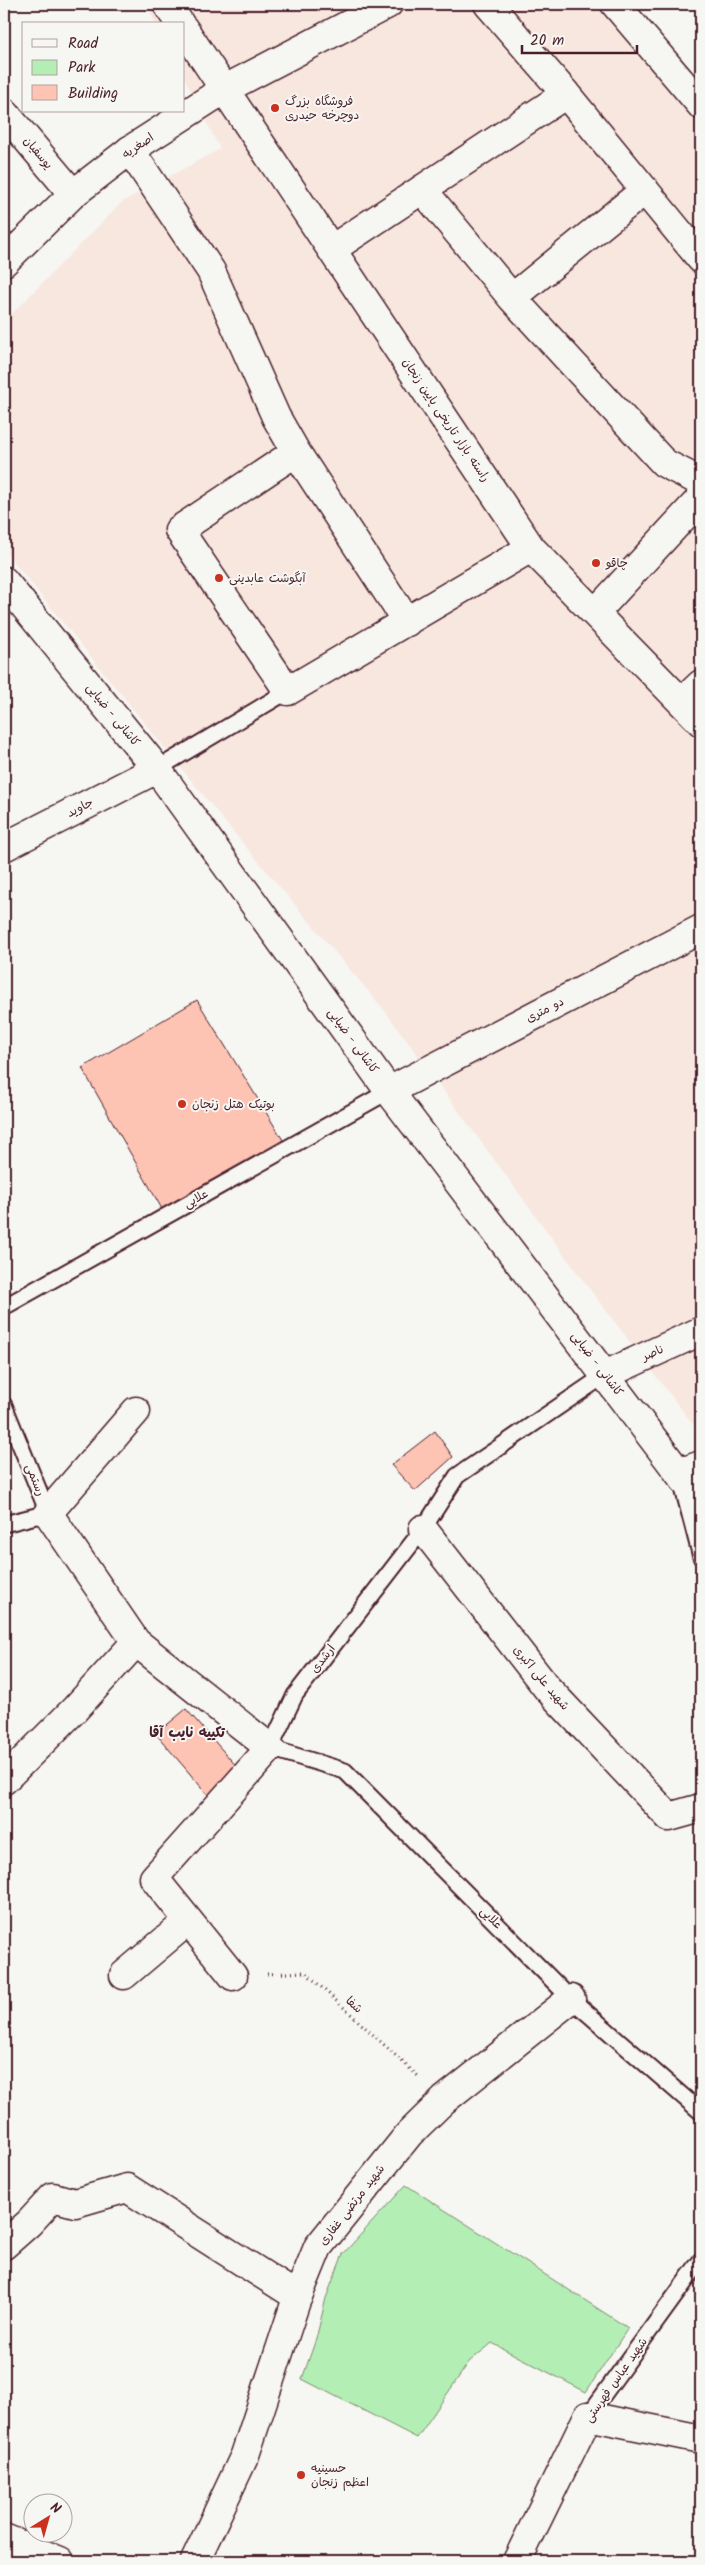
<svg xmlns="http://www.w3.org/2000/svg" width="705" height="2565" font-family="Kalam,'Playpen Sans Arabic',sans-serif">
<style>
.built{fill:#f8e7df}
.green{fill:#b3efb4;stroke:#7e8770}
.building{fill:#fdc3b3;stroke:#4a1f2b}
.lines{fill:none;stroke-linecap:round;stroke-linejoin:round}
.lane-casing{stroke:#4a1f2b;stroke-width:19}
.street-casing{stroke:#4a1f2b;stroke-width:31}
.secondary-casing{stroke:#4a1f2b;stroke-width:31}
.path{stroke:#4a1f2b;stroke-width:3;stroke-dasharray:1 4;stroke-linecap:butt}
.lane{stroke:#f6f6f2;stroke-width:15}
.street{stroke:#f6f6f2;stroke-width:28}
.secondary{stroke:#f6f6f2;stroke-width:28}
.poi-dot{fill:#c8321e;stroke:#f6f6f2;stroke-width:2}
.labels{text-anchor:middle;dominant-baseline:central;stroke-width:4;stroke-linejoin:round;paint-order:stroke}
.poi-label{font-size:12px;fill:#4a1f2b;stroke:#f6f6f2;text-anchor:start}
.street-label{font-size:12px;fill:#4a1f2b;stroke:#f6f6f2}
.neighbourhood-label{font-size:14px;font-weight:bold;fill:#4a1f2b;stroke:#f6f6f2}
</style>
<rect width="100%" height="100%" fill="#f6f6f2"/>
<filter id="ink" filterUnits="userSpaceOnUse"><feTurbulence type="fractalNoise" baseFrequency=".02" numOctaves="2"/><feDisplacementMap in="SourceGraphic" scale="10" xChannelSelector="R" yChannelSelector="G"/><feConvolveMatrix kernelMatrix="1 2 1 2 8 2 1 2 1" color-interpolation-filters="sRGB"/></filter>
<g filter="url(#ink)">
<path class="built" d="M 146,4 L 625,4 L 701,89 L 701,1435 L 579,1275 L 385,1011 L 225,822 L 4,550 L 4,322 L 122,202 L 220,149 L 184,77 L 184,24 L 156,24 Z"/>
<path class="green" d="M 406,2185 L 628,2328 L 586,2392 L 492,2343 L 469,2362 L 417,2438 L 302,2379 L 316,2339 L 326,2298 L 343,2254 Z"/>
<path class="building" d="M 197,1000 L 283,1140 L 166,1216 L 82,1068 Z
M 435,1431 L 453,1457 L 415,1491 L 391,1465 Z
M 186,1709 L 239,1769 L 208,1795 L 156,1734 Z"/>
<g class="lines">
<defs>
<path id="lane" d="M 157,769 L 288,691
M 4,1307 L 389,1091
M 605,1375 L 457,1476 L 423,1529 L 295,1695 L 270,1748 L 345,1771 L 571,1999 L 701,2112
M 4,1405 L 48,1513 L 4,1524
M 683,1488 L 701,1557
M 588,2416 L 701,2260"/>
<path id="street" d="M 167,4 L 180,24
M 488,4 L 566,94 L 701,259
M 615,4 L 701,105
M 184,29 L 531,548 L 701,722
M 225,89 L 388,4
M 4,112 L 73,194
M 130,150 L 211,271 L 276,417 L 296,452 L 407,622
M 422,189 L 512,298 L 664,463 L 701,482
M 332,249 L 566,94
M 512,298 L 645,190
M 296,452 L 179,530 L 288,691 L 531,548
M 595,613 L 701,498
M 682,702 L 701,684
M 4,847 L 157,769
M 389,1091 L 701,929
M 605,1375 L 701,1331
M 136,1411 L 48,1513 L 136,1642 L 270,1748 L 154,1878 L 233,1976
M 679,1473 L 701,1465
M 423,1529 L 547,1688 L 669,1817 L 701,1808
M 4,1780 L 75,1709 L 136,1642
M 124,1975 L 188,1921
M 4,2245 L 29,2223 L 53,2197 L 75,2203 L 127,2188 L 298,2297
M 588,2416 L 701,2439
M 4,2538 L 60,2561
M 195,2561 L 245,2455 L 296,2301 L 318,2247 L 409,2134 L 444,2100 L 571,1999"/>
<path id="secondary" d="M 4,262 L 73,194 L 130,150 L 225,89
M 4,581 L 157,769 L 389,1091 L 701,1502
M 517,2561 L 588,2416"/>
</defs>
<use href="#lane" class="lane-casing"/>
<use href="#street" class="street-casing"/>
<use href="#secondary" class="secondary-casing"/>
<path class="path" d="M 267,1974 L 305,1972 L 419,2077"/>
<use href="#lane" class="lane"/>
<use href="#street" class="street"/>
<use href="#secondary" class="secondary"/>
</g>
</g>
<g class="poi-dot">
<circle cx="275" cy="108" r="5"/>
<circle cx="596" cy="563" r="5"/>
<circle cx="219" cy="578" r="5"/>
<circle cx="182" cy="1104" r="5"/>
<circle cx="301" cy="2475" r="5"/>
</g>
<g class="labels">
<g class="poi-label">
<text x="285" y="101">فروشگاه بزرگ<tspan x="285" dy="14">دوچرخه حیدری</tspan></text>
<text x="606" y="563">چاقو</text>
<text x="229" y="578">آبگوشت عابدینی</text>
<text x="192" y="1104">بوتیک هتل زنجان</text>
<text x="311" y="2468">حسینیه<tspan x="311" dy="14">اعظم زنجان</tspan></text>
</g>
<g class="street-label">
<text transform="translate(138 146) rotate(-34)">اصغریه</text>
<text transform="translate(38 153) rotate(50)">یوسفیان</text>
<text transform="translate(446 420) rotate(56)">راسته بازار تاریخی پایین زنجان</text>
<text transform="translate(113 715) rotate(51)">کاشانی - ضیایی</text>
<text transform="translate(80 808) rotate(-27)">جاوید</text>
<text transform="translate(545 1010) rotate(-27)">دو متری</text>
<text transform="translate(353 1041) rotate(54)">کاشانی - ضیایی</text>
<text transform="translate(196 1199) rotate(-29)">علایی</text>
<text transform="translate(653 1353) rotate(-24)">ناصر</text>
<text transform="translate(597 1364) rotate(53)">کاشانی - ضیایی</text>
<text transform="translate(35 1480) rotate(68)">رستمی</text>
<text transform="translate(323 1659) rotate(-52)">ارشدی</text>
<text transform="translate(541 1678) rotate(50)">شهید علی اکبری</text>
<text transform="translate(491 1918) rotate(45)">علایی</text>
<text transform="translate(354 2005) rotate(43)">شفا</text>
<text transform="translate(352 2205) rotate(-52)">شهید مرتضی غفاری</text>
<text transform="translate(616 2380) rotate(-55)">شهید عباس فهرستی</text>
</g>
<g class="neighbourhood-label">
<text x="187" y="1733">تکییه نایب آقا</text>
</g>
</g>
<rect width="705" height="2565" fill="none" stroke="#f6f6f2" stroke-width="20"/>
<rect x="10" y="10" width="685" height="2545" fill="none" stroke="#4a1f2b" stroke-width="2" filter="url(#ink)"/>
<rect x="22" y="22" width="162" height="90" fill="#f6f6f2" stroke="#b1a0a2"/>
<rect x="32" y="39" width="25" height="8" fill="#f6f6f2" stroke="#b1a0a2"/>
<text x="68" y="48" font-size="15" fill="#4a1f2b">Road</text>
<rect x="32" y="60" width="25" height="15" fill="#b3efb4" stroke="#b1a0a2"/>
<text x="68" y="72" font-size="15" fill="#4a1f2b">Park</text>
<rect x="32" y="85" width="25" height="15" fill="#fdc3b3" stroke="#b1a0a2"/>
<text x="68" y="98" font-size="15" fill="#4a1f2b">Building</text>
<g transform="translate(48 2518) rotate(37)"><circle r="24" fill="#f6f6f2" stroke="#b1a0a2"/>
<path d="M0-4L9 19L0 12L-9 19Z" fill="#c8321e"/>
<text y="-8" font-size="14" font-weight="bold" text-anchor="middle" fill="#4a1f2b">N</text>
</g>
<path d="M522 45v8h115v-8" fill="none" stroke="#4a1f2b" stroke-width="2.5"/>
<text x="530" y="45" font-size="15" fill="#4a1f2b" stroke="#f6f6f2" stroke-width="4" paint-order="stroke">20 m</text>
</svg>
